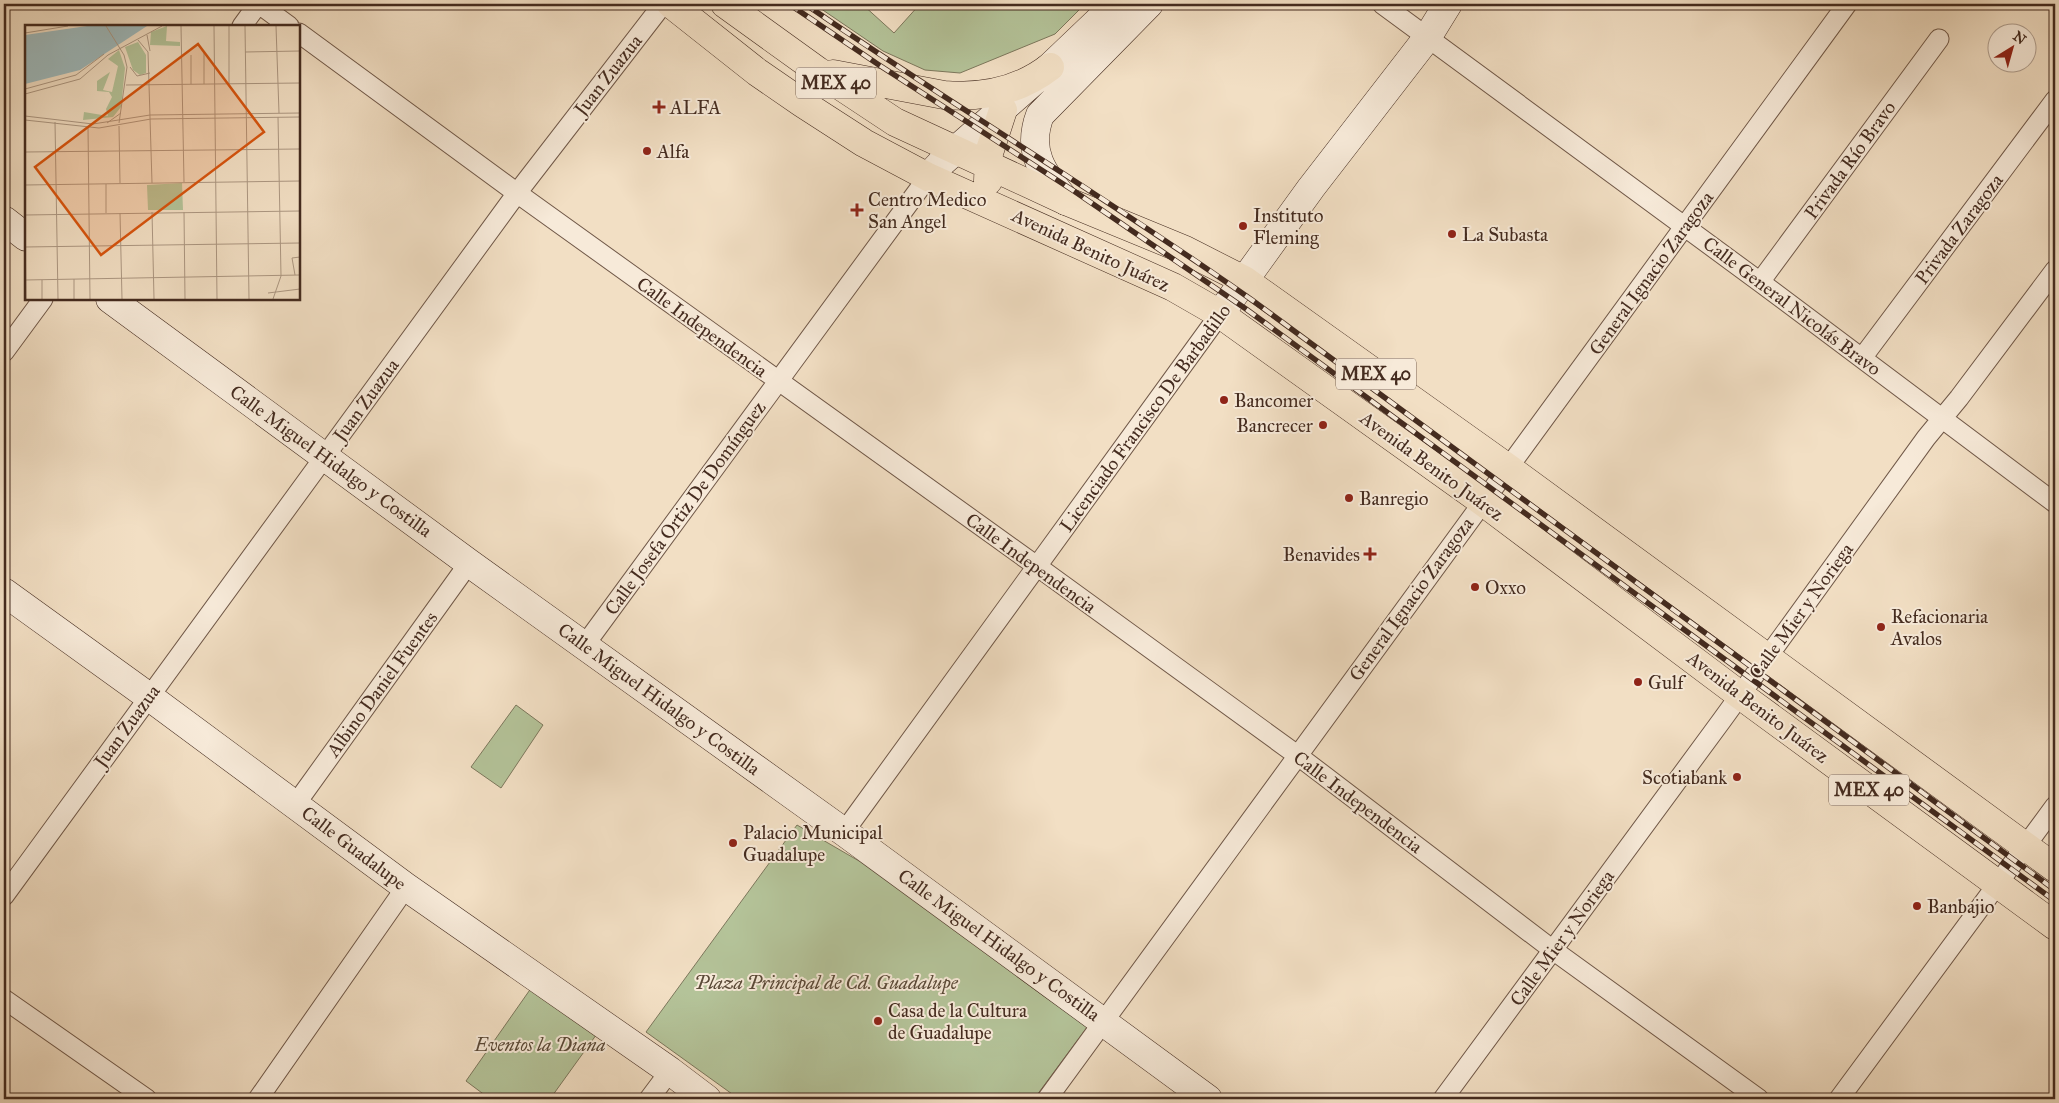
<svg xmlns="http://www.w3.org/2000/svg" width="2059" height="1103" font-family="'IM FELL Great Primer',serif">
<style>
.green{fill:#b4c399;stroke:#7c775c}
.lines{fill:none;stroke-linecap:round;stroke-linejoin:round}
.street-casing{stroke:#705848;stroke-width:21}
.secondary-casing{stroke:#442b1f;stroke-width:29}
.primary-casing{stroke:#442b1f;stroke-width:29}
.street{stroke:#f7ead9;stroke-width:19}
.secondary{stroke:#f7ead9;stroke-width:28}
.primary{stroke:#f2dfc4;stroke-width:28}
.rail-casing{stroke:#442b1f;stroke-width:5.5}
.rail{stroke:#f7ead9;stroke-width:4;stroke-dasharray:11;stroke-linecap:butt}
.poi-dot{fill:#8f2418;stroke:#f7ead9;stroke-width:2}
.labels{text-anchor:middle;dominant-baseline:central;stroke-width:4;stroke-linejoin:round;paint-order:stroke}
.shield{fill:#f7ead9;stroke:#7a6457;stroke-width:1}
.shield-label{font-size:18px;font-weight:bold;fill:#442b1f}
.street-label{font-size:19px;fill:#442b1f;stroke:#f7ead9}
.poi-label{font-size:19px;fill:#442b1f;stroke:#f7ead9;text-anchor:start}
.park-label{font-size:19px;font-style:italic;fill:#5a4937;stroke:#f7ead9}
.inset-road{fill:none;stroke:#ac9782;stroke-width:1}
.view{fill:#d8540e;fill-opacity:0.15;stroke:#d8540e;stroke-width:2.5}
.inset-edge{fill:none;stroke:#442b1f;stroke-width:2.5}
</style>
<rect width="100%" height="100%" fill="#f2dfc4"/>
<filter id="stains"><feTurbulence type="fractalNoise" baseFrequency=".004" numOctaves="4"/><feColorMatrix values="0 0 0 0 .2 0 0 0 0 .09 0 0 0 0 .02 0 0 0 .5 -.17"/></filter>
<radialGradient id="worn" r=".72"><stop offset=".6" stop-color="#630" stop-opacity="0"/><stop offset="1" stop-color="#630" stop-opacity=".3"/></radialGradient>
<path class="green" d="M 814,4 L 862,4 L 894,33 L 920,4 L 1085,4 L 1055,34 L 960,73 L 925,70 L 883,51 Z
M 516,705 L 543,725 L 501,788 L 471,767 Z
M 797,825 L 859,861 L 1045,997 L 1088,1026 L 1034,1099 L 739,1099 L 646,1032 Z
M 534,984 L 599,1031 L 550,1099 L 490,1099 L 466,1081 Z"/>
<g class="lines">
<defs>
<path id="street" d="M 259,4 L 289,26
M 1382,4 L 1760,282 L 2055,503
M 242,26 L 258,4
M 299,33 L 517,193 L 1038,567 L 1297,755 L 1553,950 L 1759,1099
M 1760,282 L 1939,39
M 4,352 L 43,299
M 1862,358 L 2055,100
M 584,646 L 928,177
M 295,805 L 469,563
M 844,832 L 1220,314
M 4,896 L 517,193 L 663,4
M 4,999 L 147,1099
M 258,1099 L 406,887
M 649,1099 L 670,1071
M 1047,1099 L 1847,4
M 1443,1099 L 1722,720 L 1926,438 L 1959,398 L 2055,270
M 1839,1099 L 2055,806"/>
<path id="secondary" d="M 928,177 L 941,163 L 1050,67 L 1116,4
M 1066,201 C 1043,173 1026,152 1040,115 L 1149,4
M 4,220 L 26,237
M 110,299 L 469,563 L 844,832 L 1208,1099
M 1220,314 L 1311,188 L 1427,38 L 1448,4
M 4,592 L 148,696 L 406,887 L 670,1071 L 707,1099"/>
<path id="primary" d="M 671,4 L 757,72 L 802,103 L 864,143 L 928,177 L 1173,287 L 1220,314 L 1483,502 L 1740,695 L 2055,926
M 725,4 L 818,71 L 895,122 L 1066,201 L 1185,250 L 1244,280 L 1508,468 L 2055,868
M 833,74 L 944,95 C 982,98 1019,91 1050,67
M 988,181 L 989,153 L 1003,110"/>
</defs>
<use href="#street" class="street-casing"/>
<use href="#secondary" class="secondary-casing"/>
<use href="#primary" class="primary-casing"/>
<use href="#street" class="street"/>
<use href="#secondary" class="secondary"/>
<use href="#primary" class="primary"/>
<defs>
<path id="rail" d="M 789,4 L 879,65 L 1074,191 L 1246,309 L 2055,901
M 805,4 C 952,105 1106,197 1252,300 L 2055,890"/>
</defs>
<use href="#rail" class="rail-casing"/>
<use href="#rail" class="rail"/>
</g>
<g class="poi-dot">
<path d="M656.5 99.5h5v5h5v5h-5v5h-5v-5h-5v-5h5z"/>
<circle cx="647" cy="151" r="5"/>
<path d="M854.5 202.5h5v5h5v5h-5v5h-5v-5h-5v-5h5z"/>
<circle cx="1243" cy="226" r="5"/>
<circle cx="1452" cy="234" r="5"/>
<circle cx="1224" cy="400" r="5"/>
<circle cx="1323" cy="425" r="5"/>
<circle cx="1349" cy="498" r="5"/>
<path d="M1367.5 546.5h5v5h5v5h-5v5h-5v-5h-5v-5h5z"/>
<circle cx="1475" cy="587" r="5"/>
<circle cx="1881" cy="627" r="5"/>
<circle cx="1638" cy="682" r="5"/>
<circle cx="1737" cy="777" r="5"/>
<circle cx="733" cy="843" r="5"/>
<circle cx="1917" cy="906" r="5"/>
<circle cx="878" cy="1021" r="5"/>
</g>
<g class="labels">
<g class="shield">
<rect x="796" y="67.5" width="80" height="31" rx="4"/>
<rect x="1336" y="358.5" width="80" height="31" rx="4"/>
<rect x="1829" y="774.5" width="80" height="31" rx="4"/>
</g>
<g class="shield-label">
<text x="836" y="83">MEX 40</text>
<text x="1376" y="374">MEX 40</text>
<text x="1869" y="790">MEX 40</text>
</g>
<g class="street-label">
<text transform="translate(608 75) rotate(-52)">Juan Zuazua</text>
<text transform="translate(1850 160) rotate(-54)">Privada Río Bravo</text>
<text transform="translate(1959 229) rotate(-53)">Privada Zaragoza</text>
<text transform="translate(1091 250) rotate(25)">Avenida Benito Juárez</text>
<text transform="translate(1651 273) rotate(-54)">General Ignacio Zaragoza</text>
<text transform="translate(1792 306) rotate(37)">Calle General Nicolás Bravo</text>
<text transform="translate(702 327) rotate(36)">Calle Independencia</text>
<text transform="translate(366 400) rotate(-54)">Juan Zuazua</text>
<text transform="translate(1145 418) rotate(-54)">Licenciado Francisco De Barbadillo</text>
<text transform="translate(331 461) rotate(36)">Calle Miguel Hidalgo y Costilla</text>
<text transform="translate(1432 466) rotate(36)">Avenida Benito Juárez</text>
<text transform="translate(685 508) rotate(-54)">Calle Josefa Ortiz De Domínguez</text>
<text transform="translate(1031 563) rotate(36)">Calle Independencia</text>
<text transform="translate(1411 599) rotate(-54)">General Ignacio Zaragoza</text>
<text transform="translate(1801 611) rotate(-54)">Calle Mier y Noriega</text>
<text transform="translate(382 684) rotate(-54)">Albino Daniel Fuentes</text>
<text transform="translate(659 699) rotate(36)">Calle Miguel Hidalgo y Costilla</text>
<text transform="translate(1758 707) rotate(37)">Avenida Benito Juárez</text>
<text transform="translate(127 726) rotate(-54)">Juan Zuazua</text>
<text transform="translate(1358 802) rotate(37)">Calle Independencia</text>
<text transform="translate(354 848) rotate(37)">Calle Guadalupe</text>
<text transform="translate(1562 938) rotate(-54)">Calle Mier y Noriega</text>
<text transform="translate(999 945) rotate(36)">Calle Miguel Hidalgo y Costilla</text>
</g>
<g class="poi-label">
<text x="670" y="107">ALFA</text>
<text x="657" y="151">Alfa</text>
<text x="868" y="199">Centro Medico<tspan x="868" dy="22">San Angel</tspan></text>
<text x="1253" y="215">Instituto<tspan x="1253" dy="22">Fleming</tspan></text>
<text x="1462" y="234">La Subasta</text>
<text x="1234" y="400">Bancomer</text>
<text x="1313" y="425" text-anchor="end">Bancrecer</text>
<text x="1359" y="498">Banregio</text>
<text x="1360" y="554" text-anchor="end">Benavides</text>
<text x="1485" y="587">Oxxo</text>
<text x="1891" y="616">Refacionaria<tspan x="1891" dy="22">Avalos</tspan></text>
<text x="1648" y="682">Gulf</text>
<text x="1727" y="777" text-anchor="end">Scotiabank</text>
<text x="743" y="832">Palacio Municipal<tspan x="743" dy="22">Guadalupe</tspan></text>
<text x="1927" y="906">Banbajio</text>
<text x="888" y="1010">Casa de la Cultura<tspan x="888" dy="22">de Guadalupe</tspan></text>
</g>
<g class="park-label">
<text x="826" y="982">Plaza Principal de Cd. Guadalupe</text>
<text x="540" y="1044">Eventos la Diana</text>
</g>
</g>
<g transform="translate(25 25)">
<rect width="275" height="275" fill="#f2dfc4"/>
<path d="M 142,1 L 141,16 L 155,17 L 155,21 L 125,20 L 126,7 ZM 113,17 L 121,30 L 121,48 L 115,50 L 108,45 L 100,22 ZM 94,25 L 100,43 L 96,82 L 88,92 L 58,95 L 59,87 L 83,91 L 81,84 L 87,72 L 84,67 L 72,66 L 72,56 L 85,47 L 78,65 L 87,67 L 93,41 L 83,34 ZM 157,158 L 158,185 L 123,185 L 122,160 Z" fill="#b4c399"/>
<path d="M 62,1 L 122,1 L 55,45 L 0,59 L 0,10 Z" fill="#9ebabd"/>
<path class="inset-road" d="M 81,1 L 99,30 L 102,42 L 94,98M 156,1 L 159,157M 189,1 L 192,274M 220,1 L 224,274M 251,1 L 254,88M 0,8 L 43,1M 122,10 L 125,26M 113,15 L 123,27 L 127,158M 179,27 L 179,59M 220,27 L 275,26M 166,30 L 166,59M 105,42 L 112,51 L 125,48M 204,59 L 204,1M 101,60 L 275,58M 0,64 L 51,50 L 79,29M 0,69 L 55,54 L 83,30 L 137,1M 0,91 L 68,99 L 125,90 L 275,88M 0,95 L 74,103 L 126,94 L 275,92M 30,97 L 33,274M 82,98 L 96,88M 94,101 L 95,158M 63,102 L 65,274M 0,127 L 275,124M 81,159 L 81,188M 0,160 L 275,156M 127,187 L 129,274M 159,187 L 160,274M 95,188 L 97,274M 0,190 L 275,186M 0,193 L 1,274M 0,222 L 275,218M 270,250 L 267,233 L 275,232M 49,254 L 49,274M 0,255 L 275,250M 17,255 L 17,274M 243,268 L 275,264M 248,274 L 256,251 L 253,92"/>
<path class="view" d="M 173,19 L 239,107 L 76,230 L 10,142 Z"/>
<rect width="275" height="275" class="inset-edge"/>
</g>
<rect width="2059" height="1103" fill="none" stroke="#f2dfc4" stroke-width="20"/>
<rect x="5" y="5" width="2049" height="1093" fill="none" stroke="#442b1f" stroke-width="2.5"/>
<rect x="10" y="10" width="2039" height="1083" fill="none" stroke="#442b1f"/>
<g transform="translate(2012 48) rotate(37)"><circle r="24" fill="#f7ead9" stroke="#af9e8f"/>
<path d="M0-4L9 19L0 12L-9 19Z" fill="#8f2418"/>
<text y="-8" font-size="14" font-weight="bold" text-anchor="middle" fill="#442b1f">N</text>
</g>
<rect width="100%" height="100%" filter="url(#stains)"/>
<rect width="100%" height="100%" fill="url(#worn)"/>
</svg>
